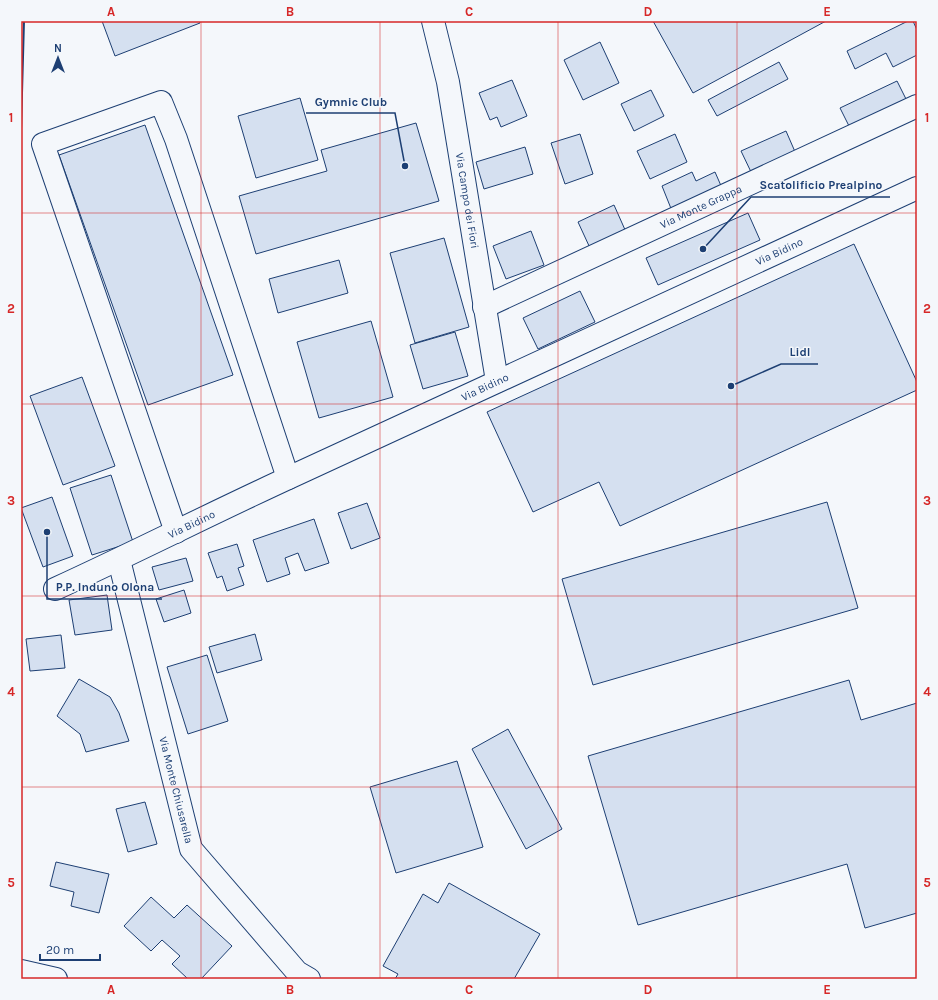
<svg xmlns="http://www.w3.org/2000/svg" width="938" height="1000" font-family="Karla,sans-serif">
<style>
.building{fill:#d5e0f0;stroke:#1d3f73}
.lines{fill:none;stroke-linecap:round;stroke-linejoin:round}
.minor-casing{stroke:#1d3f73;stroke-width:24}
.major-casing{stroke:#1d3f73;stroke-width:24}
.minor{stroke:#f4f7fb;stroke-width:22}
.major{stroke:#f4f7fb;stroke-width:22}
.wall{stroke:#1d3f73;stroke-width:2}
.grid{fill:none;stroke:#d62828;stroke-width:1;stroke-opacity:0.55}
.labels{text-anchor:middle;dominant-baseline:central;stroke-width:3;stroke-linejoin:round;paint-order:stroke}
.street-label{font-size:11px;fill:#1d3f73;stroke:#f4f7fb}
.leader{fill:none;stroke:#1d3f73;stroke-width:1.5}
.callout-dot{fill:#1d3f73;stroke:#f4f7fb;stroke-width:1.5}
.callout-label{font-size:12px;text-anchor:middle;font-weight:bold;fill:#1d3f73;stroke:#f4f7fb;stroke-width:3;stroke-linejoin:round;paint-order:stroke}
.neatline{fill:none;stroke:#d62828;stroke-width:1.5}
.grid-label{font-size:13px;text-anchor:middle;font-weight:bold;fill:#d62828}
</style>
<rect width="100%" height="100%" fill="#f4f7fb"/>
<path class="building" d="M 102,21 L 199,21 L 200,23 L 115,56 Z
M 653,21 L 826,21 L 693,93 Z
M 908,21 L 913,21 L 917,30 L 917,55 L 893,67 L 886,53 L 855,69 L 847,51 Z
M 600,42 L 619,83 L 583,100 L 564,60 Z
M 779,62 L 788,79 L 717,116 L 708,100 Z
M 512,80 L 527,116 L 501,127 L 497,117 L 490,120 L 479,93 Z
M 897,81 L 908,103 L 851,130 L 840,108 Z
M 651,90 L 664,116 L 634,131 L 621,104 Z
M 300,98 L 318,160 L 256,178 L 238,116 Z
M 416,123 L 439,201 L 256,254 L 239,196 L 327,171 L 321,150 Z
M 145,125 L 233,375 L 148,405 L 59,155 Z
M 786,131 L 796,154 L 752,174 L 741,151 Z
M 580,134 L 593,174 L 565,184 L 551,143 Z
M 675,134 L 687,162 L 650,179 L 637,151 Z
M 525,147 L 533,174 L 484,189 L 476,162 Z
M 692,172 L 696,181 L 715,172 L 722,188 L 672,211 L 662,186 Z
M 614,205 L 626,232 L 590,248 L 578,222 Z
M 748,213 L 760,240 L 658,285 L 646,258 Z
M 531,231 L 544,265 L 506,279 L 493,246 Z
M 444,238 L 469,327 L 415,343 L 390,253 Z
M 854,244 L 917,382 L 917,390 L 620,526 L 599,482 L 533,512 L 487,412 Z
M 339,260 L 348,293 L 278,313 L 269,279 Z
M 580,291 L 595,322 L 538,349 L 523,318 Z
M 371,321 L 393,397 L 319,418 L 297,342 Z
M 455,332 L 468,376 L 423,389 L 410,345 Z
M 82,377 L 115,466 L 63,485 L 30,396 Z
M 111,475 L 133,542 L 92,555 L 70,488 Z
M 52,497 L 73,556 L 43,567 L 21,508 Z
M 827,502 L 858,608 L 593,685 L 562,579 Z
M 367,503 L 380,538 L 351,549 L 338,513 Z
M 314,519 L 329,563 L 305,571 L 298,553 L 285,558 L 290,574 L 267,582 L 253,540 Z
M 237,544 L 244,566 L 238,568 L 244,585 L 227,591 L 222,576 L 217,578 L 208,553 Z
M 186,558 L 193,581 L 159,590 L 152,567 Z
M 184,590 L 191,613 L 164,622 L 156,599 Z
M 107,595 L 112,630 L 75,635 L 69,600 Z
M 255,634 L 262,660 L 217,673 L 209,647 Z
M 61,635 L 65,668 L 30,671 L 26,639 Z
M 207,655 L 228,721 L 188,734 L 167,667 Z
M 79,679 L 110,697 L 119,713 L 129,741 L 86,752 L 80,734 L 57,716 Z
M 849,680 L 861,720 L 917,703 L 917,913 L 865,928 L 847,864 L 638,925 L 588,756 Z
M 508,729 L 562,829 L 526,849 L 472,749 Z
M 457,761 L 483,847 L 396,873 L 370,787 Z
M 145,802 L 157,844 L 128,852 L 116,809 Z
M 56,862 L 109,874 L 99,913 L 71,906 L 74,892 L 50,886 Z
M 449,883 L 540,934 L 514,979 L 395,979 L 398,974 L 383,966 L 423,894 L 438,903 Z
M 151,897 L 174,918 L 187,905 L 232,946 L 201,979 L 188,979 L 172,964 L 180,956 L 162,940 L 151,951 L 124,926 Z"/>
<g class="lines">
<defs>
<g id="minor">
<path id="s1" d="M 433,21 L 448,82 L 497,381"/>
<path id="s2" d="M 484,307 L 917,106"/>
<path d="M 176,532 L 43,144 L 161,102 L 176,139 L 288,478"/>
<path id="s3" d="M 119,560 L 191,849 L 297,972 L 309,979"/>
<path id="s4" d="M 55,589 C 136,552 216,511 297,474 C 503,378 710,283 917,188"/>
</g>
<path id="major" d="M 21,971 L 56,979"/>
</defs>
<use href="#minor" class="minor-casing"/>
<use href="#major" class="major-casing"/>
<use href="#minor" class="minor"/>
<use href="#major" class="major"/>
<path class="wall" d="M 21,129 L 24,21"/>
</g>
<path class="grid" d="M 201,21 L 201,979M 380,21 L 380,979M 558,21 L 558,979M 737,21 L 737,979M 21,213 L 917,213M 21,404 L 917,404M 21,596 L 917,596M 21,787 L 917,787"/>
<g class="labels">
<g class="street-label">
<text stroke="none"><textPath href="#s1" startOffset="183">Via Campo dei Fiori</textPath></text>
<text stroke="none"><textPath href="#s2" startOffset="239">Via Monte Grappa</textPath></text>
<text stroke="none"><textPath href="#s4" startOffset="799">Via Bidino</textPath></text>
<text stroke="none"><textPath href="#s4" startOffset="475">Via Bidino</textPath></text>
<text stroke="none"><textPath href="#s4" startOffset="151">Via Bidino</textPath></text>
<text stroke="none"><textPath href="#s3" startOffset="237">Via Monte Chiusarella</textPath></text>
</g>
</g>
<path class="leader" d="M405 166L395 113H306M703 249L751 197H890M731 386L781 364H818M47 532L47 599H162"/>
<g class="callout-dot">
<circle cx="405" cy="166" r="4"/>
<circle cx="703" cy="249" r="4"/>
<circle cx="731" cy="386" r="4"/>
<circle cx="47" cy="532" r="4"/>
</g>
<g class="callout-label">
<text x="351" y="106">Gymnic Club</text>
<text x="821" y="189">Scatolificio Prealpino</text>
<text x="800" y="356">Lidl</text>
<text x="105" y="591">P.P. Induno Olona</text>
</g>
<rect width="938" height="1000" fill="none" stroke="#f4f7fb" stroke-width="44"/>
<g transform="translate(58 58)" stroke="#f4f7fb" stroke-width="3" paint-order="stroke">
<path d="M0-3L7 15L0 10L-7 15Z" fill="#1d3f73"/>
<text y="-6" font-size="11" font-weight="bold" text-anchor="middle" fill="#1d3f73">N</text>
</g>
<path d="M40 954v6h60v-6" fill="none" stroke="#1d3f73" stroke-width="2"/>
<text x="46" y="954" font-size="12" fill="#1d3f73" stroke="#f4f7fb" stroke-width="3" paint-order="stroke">20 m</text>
<rect x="22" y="22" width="894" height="956" class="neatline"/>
<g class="grid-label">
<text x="111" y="16">A</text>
<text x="290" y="16">B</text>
<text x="469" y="16">C</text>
<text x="648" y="16">D</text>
<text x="827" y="16">E</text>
<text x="11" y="122">1</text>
<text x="927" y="122">1</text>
<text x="11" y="313">2</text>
<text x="927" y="313">2</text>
<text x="11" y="505">3</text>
<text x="927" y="505">3</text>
<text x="11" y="696">4</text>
<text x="927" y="696">4</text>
<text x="11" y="887">5</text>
<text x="927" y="887">5</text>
<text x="111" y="994">A</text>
<text x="290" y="994">B</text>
<text x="469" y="994">C</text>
<text x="648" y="994">D</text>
<text x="827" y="994">E</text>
</g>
</svg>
